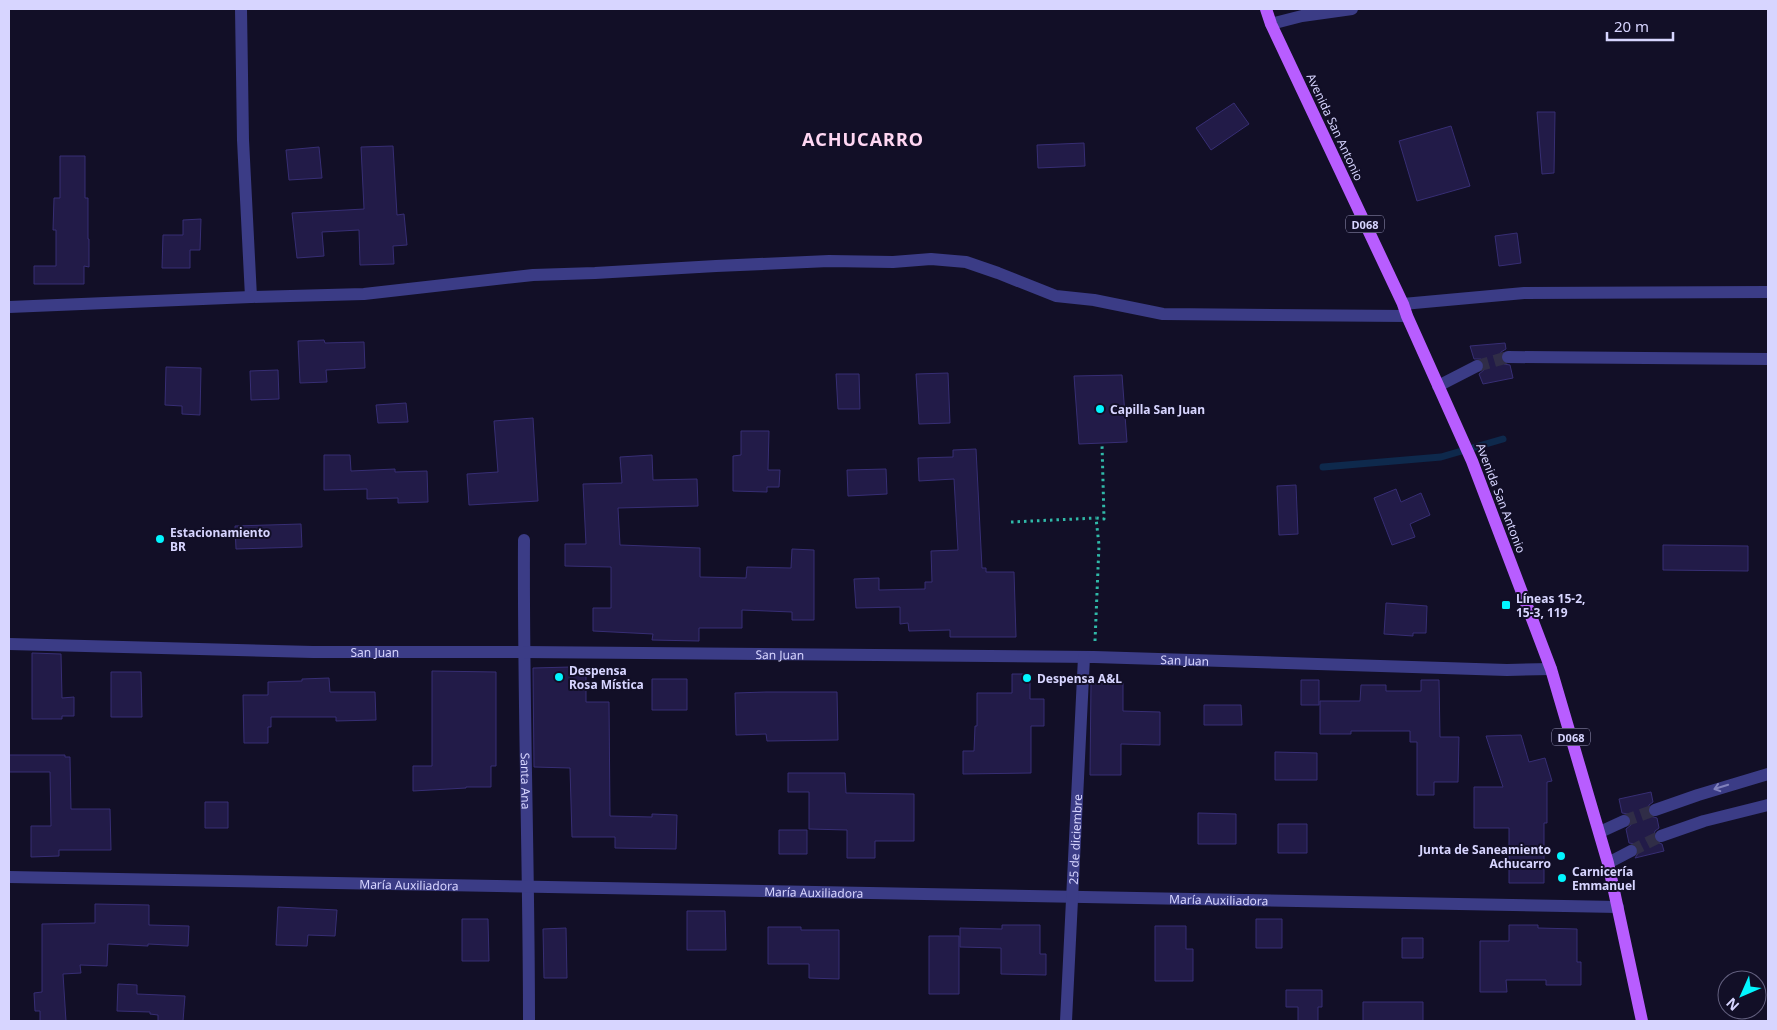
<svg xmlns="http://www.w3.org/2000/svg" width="1777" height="1030" font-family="'Noto Sans',sans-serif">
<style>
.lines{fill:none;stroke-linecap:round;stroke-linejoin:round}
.stream{stroke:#0e294c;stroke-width:7}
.building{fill:#221b48;stroke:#372e74}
.minor-tunnel{stroke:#302d47;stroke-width:12;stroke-dasharray:12 6;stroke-linecap:butt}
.path{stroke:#30b9a8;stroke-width:3;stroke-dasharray:2.5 4;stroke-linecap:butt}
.minor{stroke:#3b3c86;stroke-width:12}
.major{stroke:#b85dff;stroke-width:12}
.oneway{stroke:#8181bc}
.poi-dot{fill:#02f5fe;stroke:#120f27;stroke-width:2}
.labels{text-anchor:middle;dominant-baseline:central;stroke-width:4;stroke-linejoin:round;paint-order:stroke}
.shield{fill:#120f27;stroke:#9c9abe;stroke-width:1}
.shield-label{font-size:11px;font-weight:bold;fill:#d7d5ff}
.street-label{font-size:12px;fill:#d7d5ff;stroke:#120f27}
.poi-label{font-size:12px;font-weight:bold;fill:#d7d5ff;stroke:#120f27;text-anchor:start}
.district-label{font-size:18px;font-weight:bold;letter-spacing:1px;fill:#ffd7f3;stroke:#120f27}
</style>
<rect width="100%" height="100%" fill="#120f27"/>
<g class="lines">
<path class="stream" d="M 1323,467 L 1441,457 L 1503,439"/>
</g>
<path class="building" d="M 1234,103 L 1249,124 L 1211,150 L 1196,128 Z
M 1537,112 L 1555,112 L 1554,173 L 1542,174 Z
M 1451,126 L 1470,186 L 1417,201 L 1399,141 Z
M 1084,143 L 1085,166 L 1038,168 L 1037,145 Z
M 393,146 L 397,215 L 404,214 L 407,245 L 393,246 L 394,264 L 360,265 L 359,230 L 322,232 L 324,256 L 297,258 L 292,213 L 364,209 L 361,147 Z
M 319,147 L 322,178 L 289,180 L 286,150 Z
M 60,156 L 85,156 L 85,198 L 88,198 L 88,239 L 89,239 L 89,267 L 84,266 L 84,284 L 34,284 L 34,266 L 56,266 L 56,230 L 53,230 L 54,198 L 60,198 Z
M 201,219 L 200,250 L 190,250 L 190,268 L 162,268 L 163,235 L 183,235 L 183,220 Z
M 1517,233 L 1521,263 L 1499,266 L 1495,236 Z
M 324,340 L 325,343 L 364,342 L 365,368 L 326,370 L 327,382 L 300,383 L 298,341 Z
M 1505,343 L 1506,349 L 1501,352 L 1500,357 L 1504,364 L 1510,365 L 1513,378 L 1483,384 L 1479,374 L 1484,370 L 1484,363 L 1481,359 L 1474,359 L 1470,346 Z
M 166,367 L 201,368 L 200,415 L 182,414 L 182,406 L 165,405 Z
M 278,370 L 279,399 L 251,400 L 250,371 Z
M 948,373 L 950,423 L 919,424 L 916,374 Z
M 836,374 L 859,374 L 860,409 L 838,409 Z
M 1122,375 L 1127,442 L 1079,444 L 1074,376 Z
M 406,403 L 408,422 L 378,423 L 376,405 Z
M 533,418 L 538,501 L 469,505 L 467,474 L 498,472 L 494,421 Z
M 741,431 L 769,431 L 768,470 L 780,470 L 779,487 L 767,487 L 767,492 L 733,491 L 733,456 L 741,455 Z
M 976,449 L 982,568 L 986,568 L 986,572 L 1014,572 L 1016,637 L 950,637 L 950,630 L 909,631 L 908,623 L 900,624 L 900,607 L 856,608 L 854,579 L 879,578 L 879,590 L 925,589 L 925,582 L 932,582 L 931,551 L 958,550 L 954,479 L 919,481 L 918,458 L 953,457 L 953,450 Z
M 324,455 L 350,455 L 351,471 L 395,469 L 395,472 L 427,471 L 428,502 L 398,503 L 398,498 L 367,499 L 367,489 L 324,490 Z
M 652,455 L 653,480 L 697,479 L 698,506 L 618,508 L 620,545 L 700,548 L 700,577 L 746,578 L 747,567 L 791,568 L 792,549 L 814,550 L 814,620 L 792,620 L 792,612 L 742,610 L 742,628 L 699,628 L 699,641 L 652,640 L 653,634 L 593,631 L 593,608 L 611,608 L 611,567 L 565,566 L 565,544 L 586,544 L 583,484 L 622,483 L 620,457 Z
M 886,469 L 887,494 L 848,496 L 847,470 Z
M 1296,485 L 1298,534 L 1279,535 L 1277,486 Z
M 1396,489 L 1401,502 L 1421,493 L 1430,515 L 1410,524 L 1415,537 L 1392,545 L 1374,498 Z
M 301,524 L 302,547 L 236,549 L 235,526 Z
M 1663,545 L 1748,546 L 1748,571 L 1663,570 Z
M 1386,603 L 1427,606 L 1426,633 L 1413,633 L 1413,636 L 1384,634 Z
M 32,653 L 61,654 L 62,698 L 74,697 L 74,716 L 62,716 L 62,719 L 32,719 Z
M 571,667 L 571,670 L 586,670 L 586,702 L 609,702 L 610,816 L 652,817 L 652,814 L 677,815 L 676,849 L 615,848 L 615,837 L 572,837 L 570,768 L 534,767 L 533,668 Z
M 432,671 L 496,672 L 496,766 L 491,766 L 491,787 L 466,787 L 466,788 L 413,791 L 413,766 L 432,766 Z
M 111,672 L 141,672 L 142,717 L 111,717 Z
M 1012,674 L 1030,674 L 1030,699 L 1044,699 L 1044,726 L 1031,726 L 1031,773 L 963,774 L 963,751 L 974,751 L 975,726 L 977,726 L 977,693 L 1012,693 Z
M 329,678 L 330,692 L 375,692 L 376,720 L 336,721 L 336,717 L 271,717 L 271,727 L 268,727 L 268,743 L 244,743 L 243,695 L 268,695 L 268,682 L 302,681 L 302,679 Z
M 652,679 L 687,679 L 687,710 L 652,710 Z
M 1301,680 L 1319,680 L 1319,705 L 1301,705 Z
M 1421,680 L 1439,680 L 1440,737 L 1459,737 L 1458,782 L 1434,782 L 1434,795 L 1417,795 L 1417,742 L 1410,742 L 1410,731 L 1351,731 L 1351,734 L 1320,734 L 1320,701 L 1360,701 L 1361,685 L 1386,685 L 1386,691 L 1421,691 Z
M 1091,683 L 1123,683 L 1123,711 L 1160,712 L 1160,745 L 1121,744 L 1121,775 L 1090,775 Z
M 766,692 L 837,692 L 838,740 L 767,741 L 766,734 L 736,735 L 735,693 Z
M 1204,705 L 1241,705 L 1242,725 L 1204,725 Z
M 1521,735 L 1529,762 L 1545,758 L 1552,781 L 1547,782 L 1547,823 L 1544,823 L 1544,883 L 1509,883 L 1509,828 L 1474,828 L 1474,787 L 1503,787 L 1486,736 Z
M 1275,752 L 1317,753 L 1317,780 L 1275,780 Z
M 9,755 L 65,755 L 65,757 L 70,757 L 71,809 L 110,809 L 111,850 L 59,850 L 59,856 L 31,857 L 31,826 L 51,826 L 50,772 L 9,772 Z
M 788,773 L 845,773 L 846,793 L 914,794 L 914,841 L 875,841 L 875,858 L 847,858 L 847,830 L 809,829 L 809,792 L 788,792 Z
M 1651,792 L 1653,802 L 1649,805 L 1647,812 L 1650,816 L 1657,818 L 1659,828 L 1655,831 L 1653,838 L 1656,842 L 1662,844 L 1664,851 L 1635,858 L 1639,852 L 1638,848 L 1635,844 L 1629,843 L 1626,829 L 1631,825 L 1632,818 L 1628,814 L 1622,813 L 1619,799 Z
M 205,802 L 228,802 L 228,828 L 205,828 Z
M 1198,813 L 1236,814 L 1236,844 L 1198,844 Z
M 1278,824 L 1307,824 L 1307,853 L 1278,853 Z
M 779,830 L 807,830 L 807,854 L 779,854 Z
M 95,904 L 149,905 L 149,925 L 189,926 L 188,946 L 148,944 L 148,946 L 108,944 L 107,966 L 80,965 L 81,973 L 63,974 L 66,1021 L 40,1021 L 40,1011 L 35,1011 L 34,993 L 42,992 L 42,924 L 95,923 Z
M 278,907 L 337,910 L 335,936 L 308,935 L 307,946 L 276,945 Z
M 687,911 L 725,911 L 726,950 L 687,950 Z
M 462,919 L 488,919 L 489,961 L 462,961 Z
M 1256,919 L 1282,919 L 1282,948 L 1256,948 Z
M 1002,925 L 1040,925 L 1040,954 L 1046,954 L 1046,975 L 1001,974 L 1001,948 L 960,947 L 960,928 L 1002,929 Z
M 1509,925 L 1538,925 L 1538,928 L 1577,929 L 1577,962 L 1581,962 L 1581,985 L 1546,985 L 1546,980 L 1506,980 L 1507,992 L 1480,992 L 1480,941 L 1509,941 Z
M 1155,926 L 1186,926 L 1186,949 L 1193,949 L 1193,981 L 1155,981 Z
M 768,927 L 801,927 L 801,930 L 839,930 L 839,979 L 809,978 L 809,964 L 768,964 Z
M 566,928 L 567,978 L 544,978 L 543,929 Z
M 929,936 L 959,936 L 959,994 L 929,994 Z
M 1402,938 L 1423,938 L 1423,958 L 1402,958 Z
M 118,984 L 137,985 L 137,994 L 185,996 L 183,1021 L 158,1021 L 158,1015 L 150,1014 L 150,1012 L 117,1011 Z
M 1286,990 L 1322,990 L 1322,1007 L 1318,1007 L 1318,1021 L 1298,1021 L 1298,1007 L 1286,1007 Z
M 1363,1002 L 1423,1002 L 1423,1021 L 1363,1021 Z"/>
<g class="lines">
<path class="minor-tunnel" d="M 1477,366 L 1508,357
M 1624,821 L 1655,810
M 1631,851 L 1661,836"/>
<path class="path" d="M 1011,522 L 1096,518
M 1095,641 L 1099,545 L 1096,518 L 1104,519 L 1102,444"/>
<g class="minor">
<path d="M 241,9 L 243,140 L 251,297"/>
<path d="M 1271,24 L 1302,16 L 1352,9"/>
<path d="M 1403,304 L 1524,293 L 1768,292"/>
<path d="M 9,307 L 251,297 L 364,294 L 533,275 L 595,273 L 716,266 L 829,261 L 893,262 L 931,259 L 966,262 L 998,273 L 1056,296 L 1094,300 L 1163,314 L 1407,316"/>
<path d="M 1508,357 L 1768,359"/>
<path d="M 1438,386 L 1477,366"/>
<path id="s1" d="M 524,540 C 523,701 529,861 529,1021"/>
<path id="s2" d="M 9,644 L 313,652 L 523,652 L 1094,657 L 1507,670 L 1551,669"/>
<path d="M 1655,810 L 1698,795 L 1768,774"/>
<path d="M 1600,832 L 1624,821"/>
<path d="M 1661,836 L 1704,821 L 1768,805"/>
<path d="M 1608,863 L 1631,851"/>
<path id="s3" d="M 9,877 L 1618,907"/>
<path id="s4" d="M 1066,1021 L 1084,657"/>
</g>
<path class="major" d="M 1266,9 L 1271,24 L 1403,304 L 1407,316 L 1472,461 L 1551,669 L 1608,863 L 1642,1021"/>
</g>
<defs><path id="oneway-shaft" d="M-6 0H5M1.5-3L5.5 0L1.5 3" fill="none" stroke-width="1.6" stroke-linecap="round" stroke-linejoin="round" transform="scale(1.25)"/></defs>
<use class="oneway" href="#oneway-shaft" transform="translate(1721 787) rotate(163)"/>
<g class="poi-dot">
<circle cx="1100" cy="409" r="5"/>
<circle cx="160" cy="539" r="5"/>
<rect x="1501" y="600" width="10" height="10" rx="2.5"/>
<circle cx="559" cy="677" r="5"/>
<circle cx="1027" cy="678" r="5"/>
<circle cx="1561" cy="856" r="5"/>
<circle cx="1562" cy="878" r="5"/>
</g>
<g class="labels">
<g class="shield">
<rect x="1346" y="215.5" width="38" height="17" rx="4"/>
<rect x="1552" y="728.5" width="38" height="17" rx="4"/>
</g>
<g class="shield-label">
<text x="1365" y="224">D068</text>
<text x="1571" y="737">D068</text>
</g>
<g class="street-label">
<text transform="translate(1335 127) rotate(65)">Avenida San Antonio</text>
<text transform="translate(1501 498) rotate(69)">Avenida San Antonio</text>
<text stroke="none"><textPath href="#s2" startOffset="366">San Juan</textPath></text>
<text stroke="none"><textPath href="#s2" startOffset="771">San Juan</textPath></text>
<text stroke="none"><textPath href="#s2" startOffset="1176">San Juan</textPath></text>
<text stroke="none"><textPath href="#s1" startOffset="241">Santa Ana</textPath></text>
<text stroke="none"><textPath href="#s4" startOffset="182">25 de diciembre</textPath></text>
<text stroke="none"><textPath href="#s3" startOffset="400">María Auxiliadora</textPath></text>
<text stroke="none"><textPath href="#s3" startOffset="805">María Auxiliadora</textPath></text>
<text stroke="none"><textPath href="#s3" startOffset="1210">María Auxiliadora</textPath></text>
</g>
<g class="poi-label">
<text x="1110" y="409">Capilla San Juan</text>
<text x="170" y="532">Estacionamiento<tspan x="170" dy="14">BR</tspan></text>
<text x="1516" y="598">Líneas 15-2,<tspan x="1516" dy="14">15-3, 119</tspan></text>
<text x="569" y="670">Despensa<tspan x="569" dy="14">Rosa Mística</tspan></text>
<text x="1037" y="678">Despensa A&amp;L</text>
<text x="1551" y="849" text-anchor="end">Junta de Saneamiento<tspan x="1551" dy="14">Achucarro</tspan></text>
<text x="1572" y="871">Carnicería<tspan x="1572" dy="14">Emmanuel</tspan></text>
</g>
<g class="district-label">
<text x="863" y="139">ACHUCARRO</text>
</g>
</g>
<rect width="1777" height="1030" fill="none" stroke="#d7d5ff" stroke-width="20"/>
<g transform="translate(1742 995) rotate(225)"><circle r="24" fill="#120f27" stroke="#615e7d"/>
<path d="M0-4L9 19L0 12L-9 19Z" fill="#02f5fe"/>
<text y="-8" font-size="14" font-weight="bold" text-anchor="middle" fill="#d7d5ff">N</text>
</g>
<path d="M1607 32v8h66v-8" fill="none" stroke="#d7d5ff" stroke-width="2.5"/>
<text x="1614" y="32" font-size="15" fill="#d7d5ff" stroke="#120f27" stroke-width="4" paint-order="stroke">20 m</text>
</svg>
